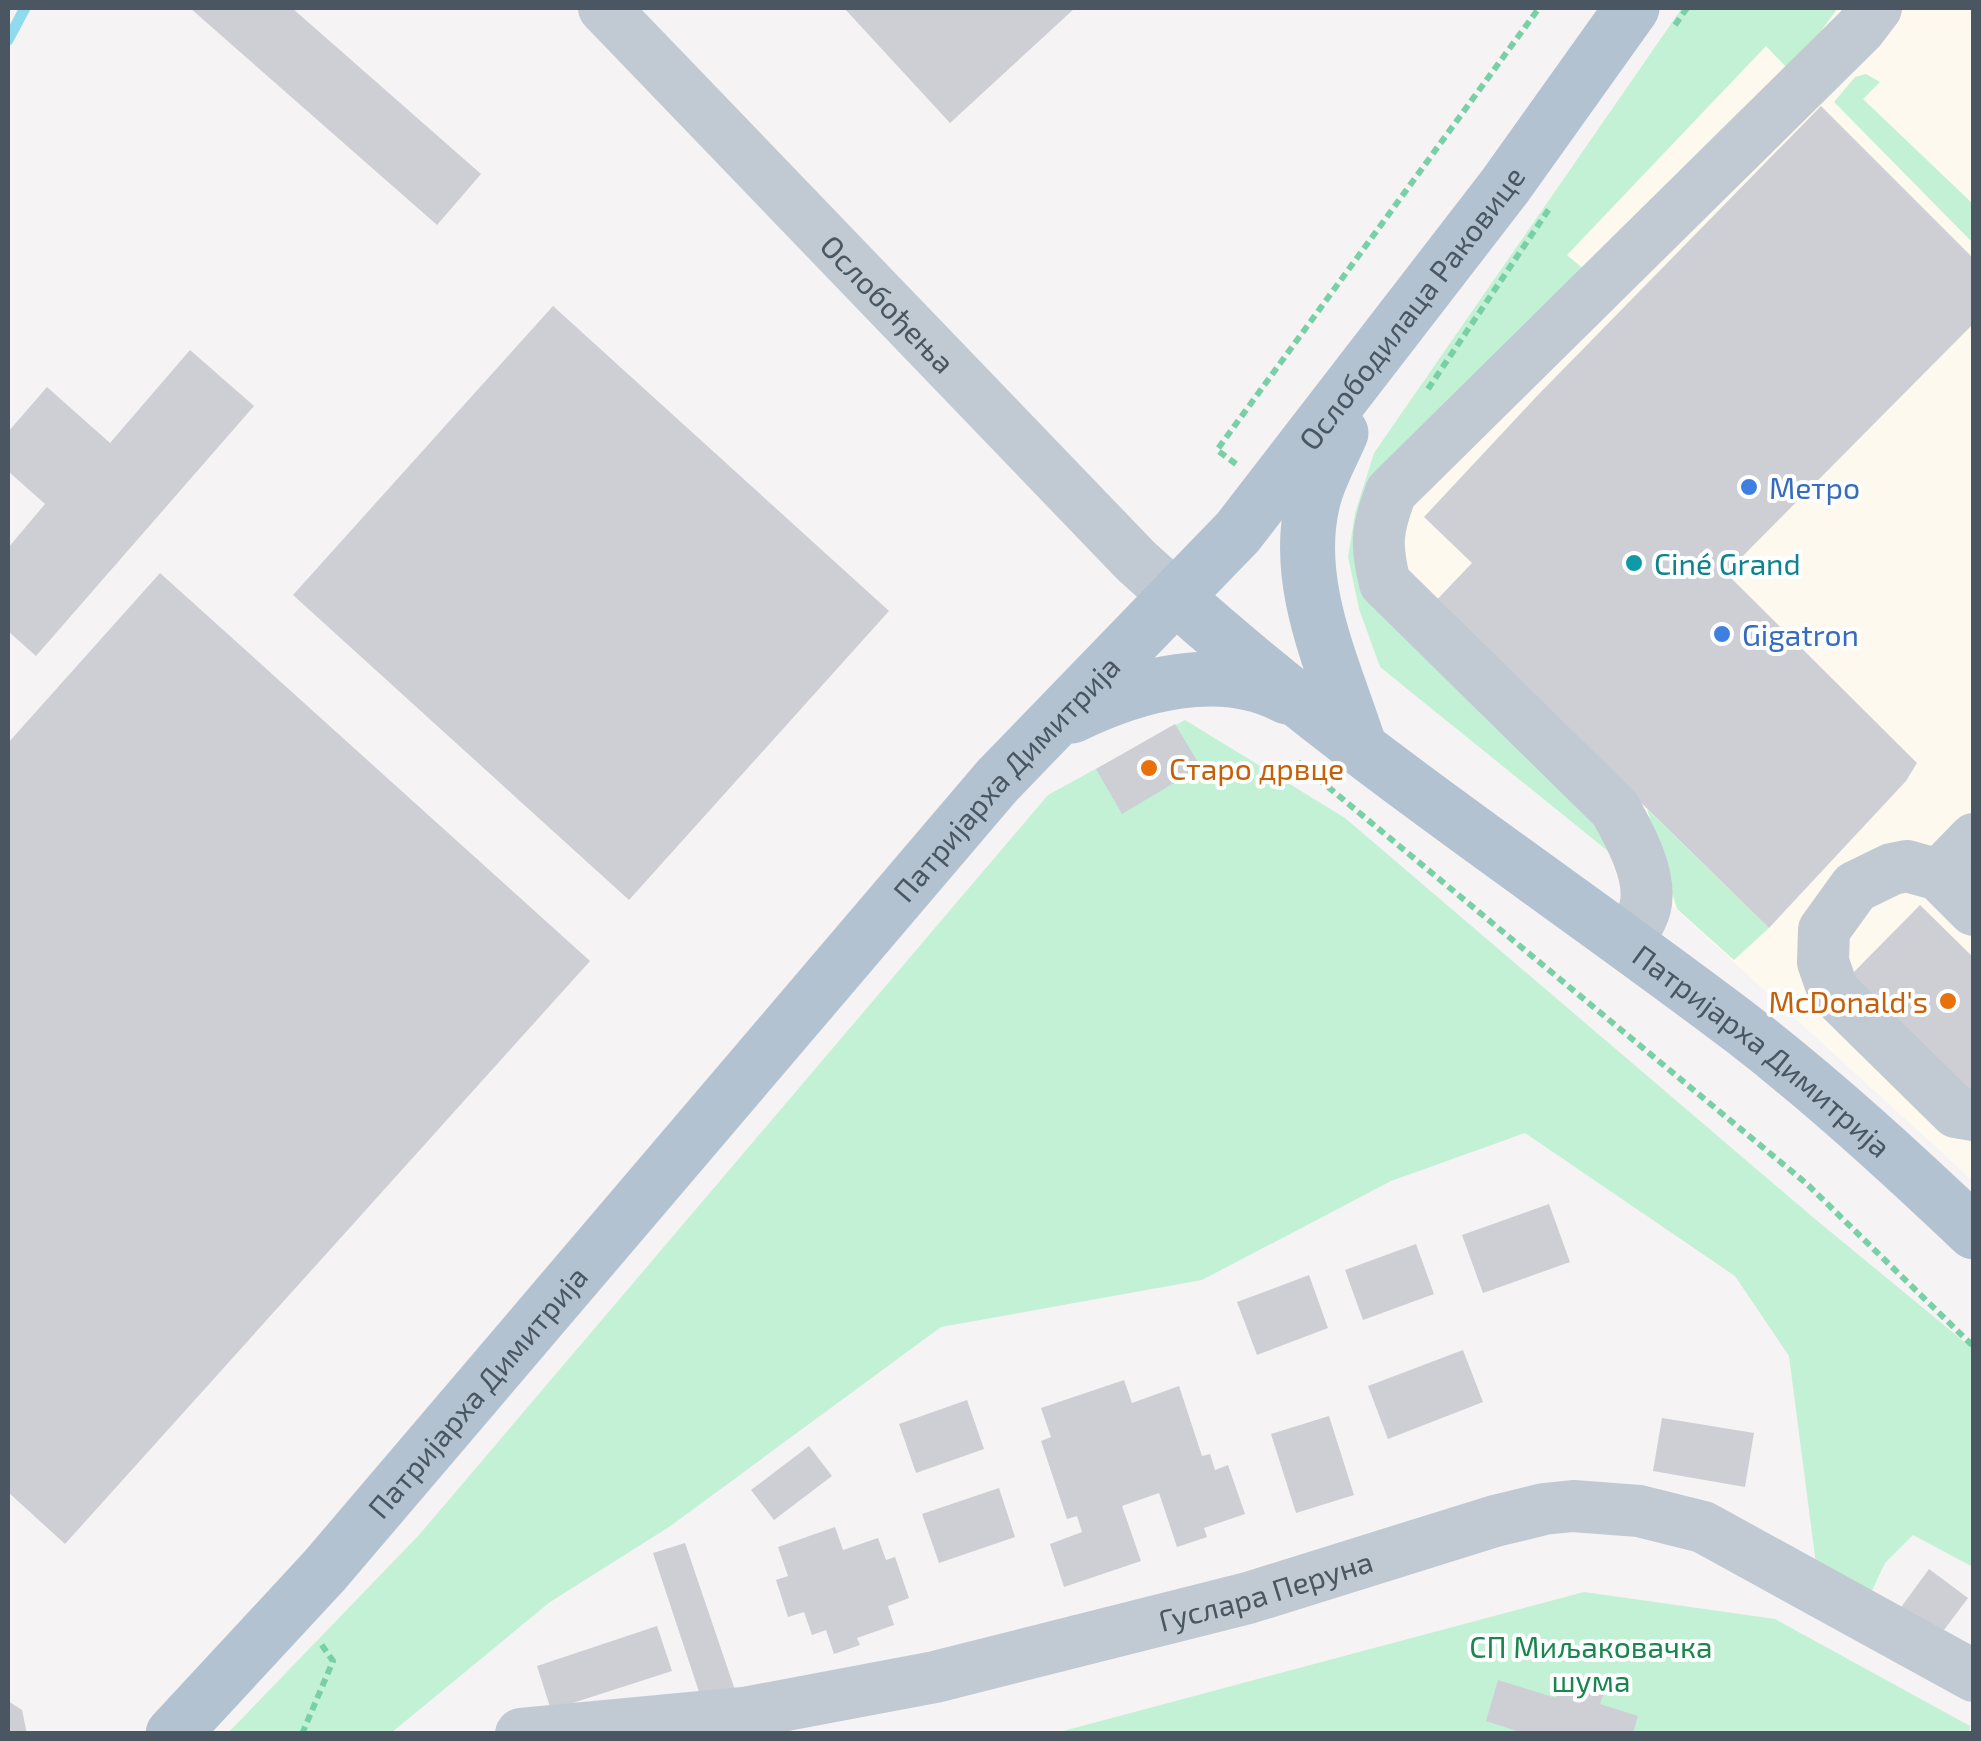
<svg xmlns="http://www.w3.org/2000/svg" width="1981" height="1741" font-family="'Exo 2',sans-serif">
<style>
.commercial{fill:#fdf9ef}
.green{fill:#c3f1d5}
.lines{fill:none;stroke-linecap:round;stroke-linejoin:round}
.stream{stroke:#90daee;stroke-width:11}
.building{fill:#cdcfd5}
.path{stroke:#7ad0a6;stroke-width:6;stroke-dasharray:8 5;stroke-linecap:butt}
.minor{stroke:#c1cad2;stroke-width:52}
.major{stroke:#b3c2d1;stroke-width:55}
.shop-dot{fill:#3f7fe0;stroke:#fff;stroke-width:4}
.culture-dot{fill:#0f9aa8;stroke:#fff;stroke-width:4}
.food-dot{fill:#e8710a;stroke:#fff;stroke-width:4}
.labels{text-anchor:middle;dominant-baseline:central;stroke-width:8;stroke-linejoin:round;paint-order:stroke}
.street-label{font-size:30px;fill:#4a5661;stroke:#fff}
.shop-label{font-size:30px;fill:#366cbe;stroke:#fff;text-anchor:start}
.culture-label{font-size:30px;fill:#0d838f;stroke:#fff;text-anchor:start}
.food-label{font-size:30px;fill:#c56008;stroke:#fff;text-anchor:start}
.park-label{font-size:30px;fill:#17864f;stroke:#fff}
</style>
<rect width="100%" height="100%" fill="#f5f3f3"/>
<path class="commercial" d="M 1682,8 L 1973,8 L 1973,1181 L 1646,882 L 1380,667 L 1359,609 L 1348,557 L 1355,513 L 1374,453 Z"/>
<path class="green" d="M 1682,8 L 1838,8 L 1812,43 L 1786,67 L 1766,46 L 1567,255 L 1593,277 L 1370,535 L 1572,782 L 1630,869 L 1380,667 L 1359,609 L 1348,557 L 1355,513 L 1374,453 Z
M 1866,74 L 1880,82 L 1863,99 L 1973,204 L 1973,243 L 1834,102 L 1855,77 Z
M 1185,720 L 1345,818 L 1815,1219 L 1973,1349 L 1973,1567 L 1913,1535 L 1885,1563 L 1868,1599 L 1817,1572 L 1789,1356 L 1735,1276 L 1525,1133 L 1391,1181 L 1202,1280 L 941,1327 L 669,1527 L 550,1602 L 391,1733 L 227,1734 L 419,1535 L 1048,795 Z
M 1647,809 L 1769,928 L 1734,960 L 1677,909 Z
M 1584,1592 L 1775,1619 L 1970,1726 L 1969,1734 L 1052,1734 Z"/>
<g class="lines">
<path class="stream" d="M 8,40 L 25,8"/>
</g>
<path class="building" d="M 190,8 L 292,8 L 481,174 L 437,225 Z
M 844,8 L 1075,8 L 950,123 Z
M 1821,106 L 1974,259 L 1974,323 L 1726,573 L 1917,763 L 1906,781 L 1769,928 L 1576,739 L 1428,609 L 1472,563 L 1424,517 L 1537,396 Z
M 553,306 L 889,611 L 629,900 L 293,595 Z
M 190,350 L 254,406 L 36,656 L 8,631 L 8,548 L 45,504 L 8,471 L 8,432 L 47,387 L 110,443 Z
M 160,573 L 590,961 L 65,1544 L 8,1492 L 8,743 Z
M 1175,724 L 1201,767 L 1122,814 L 1096,769 Z
M 1920,905 L 1974,958 L 1974,1095 L 1849,977 Z
M 1549,1204 L 1570,1262 L 1483,1293 L 1462,1235 Z
M 1416,1244 L 1434,1294 L 1363,1320 L 1345,1270 Z
M 1309,1275 L 1328,1328 L 1257,1355 L 1237,1302 Z
M 1463,1350 L 1483,1402 L 1388,1439 L 1368,1386 Z
M 1124,1380 L 1132,1403 L 1179,1386 L 1202,1456 L 1210,1454 L 1215,1470 L 1228,1465 L 1245,1514 L 1204,1528 L 1207,1537 L 1177,1547 L 1159,1493 L 1122,1506 L 1141,1561 L 1064,1587 L 1050,1544 L 1082,1532 L 1077,1516 L 1067,1519 L 1041,1441 L 1051,1437 L 1041,1408 Z
M 967,1400 L 984,1449 L 916,1473 L 899,1424 Z
M 1329,1416 L 1354,1495 L 1296,1513 L 1271,1434 Z
M 1662,1418 L 1754,1433 L 1745,1487 L 1653,1471 Z
M 809,1446 L 832,1476 L 774,1520 L 751,1490 Z
M 999,1488 L 1015,1537 L 939,1563 L 922,1514 Z
M 835,1527 L 843,1550 L 878,1538 L 886,1560 L 895,1557 L 909,1598 L 888,1606 L 894,1625 L 857,1638 L 860,1645 L 834,1654 L 826,1630 L 812,1635 L 804,1612 L 788,1617 L 776,1580 L 788,1576 L 778,1547 Z
M 685,1543 L 735,1690 L 702,1701 L 653,1553 Z
M 1929,1569 L 1968,1598 L 1938,1638 L 1899,1610 Z
M 657,1626 L 672,1671 L 551,1710 L 537,1666 Z
M 1562,1679 L 1604,1692 L 1600,1704 L 1638,1716 L 1633,1734 L 1526,1734 L 1486,1721 L 1498,1680 L 1556,1698 Z
M 8,1701 L 22,1710 L 27,1734 L 8,1734 Z"/>
<g class="lines">
<path class="path" d="M 1675,25 L 1687,8
M 1428,389 L 1549,209
M 1236,464 L 1217,450 L 1539,8
M 1298,762 L 1807,1184 L 1974,1347
M 302,1734 L 333,1661 L 319,1641"/>
<g class="minor">
<path id="s1" d="M 604,8 L 1136,561 L 1177,598"/>
<path d="M 1939,875 L 1974,839"/>
<path d="M 1974,910 L 1939,875 L 1907,866 L 1892,869 L 1855,887 L 1824,930 L 1823,962 L 1833,991 L 1956,1112 L 1974,1115"/>
<path d="M 1626,944 C 1632,933 1642,921 1645,908 C 1653,877 1630,836 1615,809 L 1385,583 C 1375,544 1377,529 1391,492 L 1860,29 L 1876,8"/>
<path id="s2" d="M 521,1734 L 744,1713 L 935,1677 L 1248,1598 L 1495,1521 L 1544,1509 L 1573,1506 L 1639,1511 L 1703,1527 L 1974,1676"/>
</g>
<g class="major">
<path d="M 1341,433 C 1332,454 1320,475 1314,497 C 1291,581 1334,667 1359,745"/>
<path id="s3" d="M 1177,598 C 1354,757 1556,887 1745,1031 C 1825,1093 1900,1162 1974,1232"/>
<path d="M 1072,716 C 1136,685 1220,661 1287,697"/>
<path id="s4" d="M 173,1734 L 325,1570 L 997,781 L 1238,532 L 1505,186 L 1632,8"/>
</g>
</g>
<g class="shop-dot">
<circle cx="1749" cy="487" r="10"/>
<circle cx="1722" cy="634" r="10"/>
</g>
<circle class="culture-dot" cx="1634" cy="563" r="10"/>
<g class="food-dot">
<circle cx="1149" cy="768" r="10"/>
<circle cx="1948" cy="1001" r="10"/>
</g>
<g class="labels">
<g class="street-label">
<text stroke="none"><textPath href="#s1" startOffset="410">Ослобођења</textPath></text>
<text stroke="none"><textPath href="#s4" startOffset="1890">Ослободилаца Раковице</textPath></text>
<text stroke="none"><textPath href="#s4" startOffset="1268">Патријарха Димитрија</textPath></text>
<text stroke="none"><textPath href="#s3" startOffset="740">Патријарха Димитрија</textPath></text>
<text stroke="none"><textPath href="#s4" startOffset="458">Патријарха Димитрија</textPath></text>
<text stroke="none"><textPath href="#s2" startOffset="760">Гуслара Перуна</textPath></text>
</g>
<g class="shop-label">
<text x="1769" y="487">Метро</text>
<text x="1742" y="634">Gigatron</text>
</g>
<g class="culture-label">
<text x="1654" y="563">Ciné Grand</text>
</g>
<g class="food-label">
<text x="1169" y="768">Старо дрвце</text>
<text x="1928" y="1001" text-anchor="end">McDonald's</text>
</g>
<g class="park-label">
<text x="1591" y="1646">СП Миљаковачка<tspan x="1591" dy="34">шума</tspan></text>
</g>
</g>
<rect width="1981" height="1741" fill="none" stroke="#4a5661" stroke-width="20"/>
</svg>
